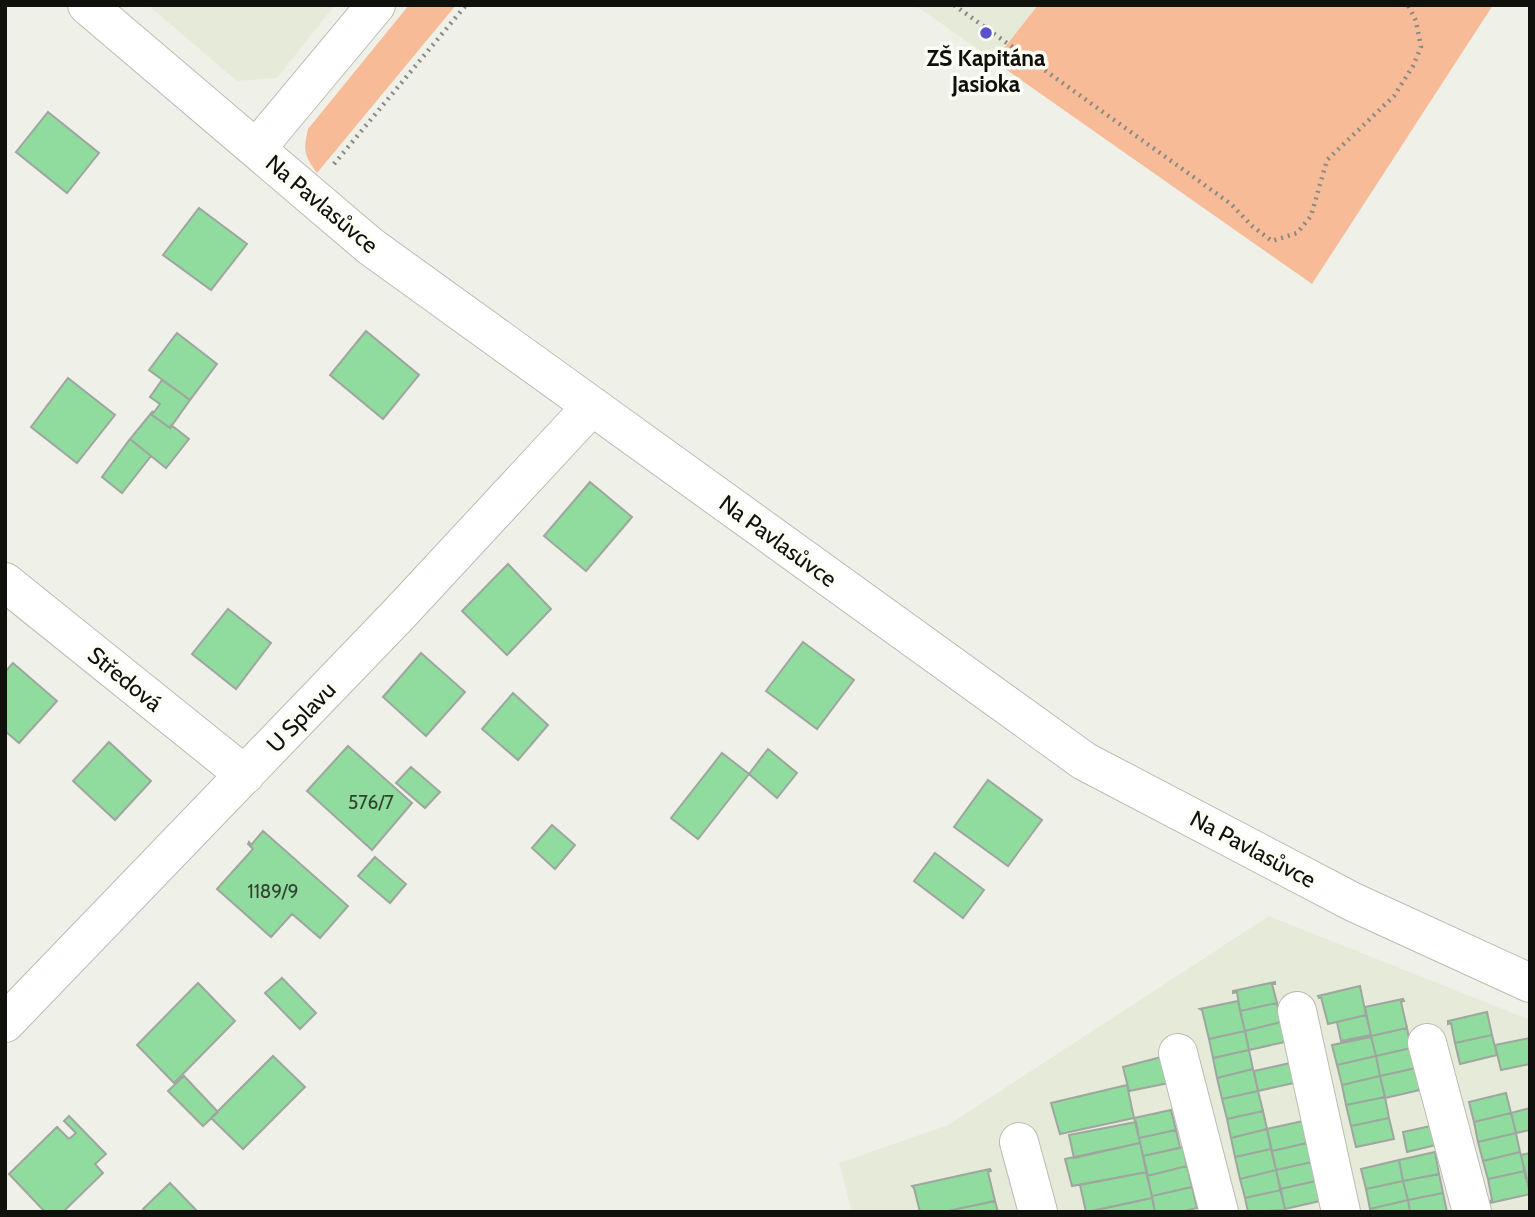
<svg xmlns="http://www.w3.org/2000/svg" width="1535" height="1217" font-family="Cabin,sans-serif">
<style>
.built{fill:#e6ead9}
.green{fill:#f7bb98}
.building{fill:#90db9e;stroke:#9ea69f;stroke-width:2}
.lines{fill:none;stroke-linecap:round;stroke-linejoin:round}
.minor-casing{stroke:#babcb3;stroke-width:40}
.path{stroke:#898a84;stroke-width:4.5;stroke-dasharray:2 5;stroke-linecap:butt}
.minor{stroke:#fff;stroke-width:38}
.poi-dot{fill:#5953cb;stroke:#fcfef5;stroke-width:2.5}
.labels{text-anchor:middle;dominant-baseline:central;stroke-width:7;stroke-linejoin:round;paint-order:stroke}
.number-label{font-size:19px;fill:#304331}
.poi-label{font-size:23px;font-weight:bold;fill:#10100d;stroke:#fcfef5}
.street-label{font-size:23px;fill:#10100d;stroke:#fcfef5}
</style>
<rect width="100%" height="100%" fill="#eff1e8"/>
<path class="built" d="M 148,5 L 335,5 L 277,78 L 237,81 Z
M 915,5 L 1038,5 L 994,61 Z
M 1269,916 L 1530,1020 L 1530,1212 L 852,1212 L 839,1163 L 948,1125 Z"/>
<path class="green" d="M 409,5 L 456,5 L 317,173 C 304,155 303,151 308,129 Z
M 1038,5 L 1493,5 L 1312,284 L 994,61 Z"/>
<path class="building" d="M 48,112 L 99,153 L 67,193 L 16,152 Z
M 199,208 L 247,244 L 211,290 L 163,255 Z
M 366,331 L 419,375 L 383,419 L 330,375 Z
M 177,333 L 217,364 L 190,400 L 149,370 Z
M 68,378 L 115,415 L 77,463 L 31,427 Z
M 162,380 L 190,400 L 170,428 L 152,415 L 160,404 L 150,397 Z
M 153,411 L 152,415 L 170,428 L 171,425 L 189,439 L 166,468 L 130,439 Z
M 130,439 L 151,456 L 122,493 L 102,477 Z
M 590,482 L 632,517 L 586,571 L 544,536 Z
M 508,564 L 551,609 L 507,655 L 462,611 Z
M 228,609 L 271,643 L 236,689 L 192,654 Z
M 803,642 L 854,680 L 817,729 L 766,691 Z
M 421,653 L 465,692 L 426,736 L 383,697 Z
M 13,663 L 57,701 L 19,743 L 5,731 L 5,672 Z
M 513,693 L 548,725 L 518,760 L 482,729 Z
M 109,742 L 151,781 L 115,820 L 73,781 Z
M 348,746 L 412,803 L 372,850 L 307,791 Z
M 768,749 L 797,773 L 777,798 L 749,774 Z
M 722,753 L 749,774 L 698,839 L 671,818 Z
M 411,767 L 440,792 L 425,808 L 396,783 Z
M 988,780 L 1042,820 L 1008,866 L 954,827 Z
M 552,825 L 575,845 L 555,869 L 532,848 Z
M 263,831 L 348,906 L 320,938 L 292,914 L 271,937 L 217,889 L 253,849 L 248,844 L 249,842 L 251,845 Z
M 935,853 L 984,890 L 963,918 L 914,881 Z
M 375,857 L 406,884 L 390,903 L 358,876 Z
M 282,978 L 316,1013 L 300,1029 L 265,993 Z
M 1275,982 L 1275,984 L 1272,984 L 1277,1003 L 1240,1011 L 1237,992 L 1233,993 L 1233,991 Z
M 198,983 L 235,1021 L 174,1083 L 137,1045 Z
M 1360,986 L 1366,1015 L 1328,1024 L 1321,997 L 1319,998 L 1318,996 Z
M 1403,999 L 1404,1001 L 1401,1002 L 1407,1028 L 1371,1036 L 1365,1007 Z
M 1238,1001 L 1245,1031 L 1209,1039 L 1202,1010 L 1200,1009 Z
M 1277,1003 L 1281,1022 L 1245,1031 L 1240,1011 Z
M 1487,1012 L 1492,1035 L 1455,1043 L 1451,1023 L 1448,1024 L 1448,1021 Z
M 1366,1015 L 1371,1035 L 1341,1041 L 1337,1022 Z
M 1281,1022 L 1285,1042 L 1249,1050 L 1245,1031 Z
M 1407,1028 L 1411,1048 L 1376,1056 L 1371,1036 Z
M 1245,1031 L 1249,1050 L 1213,1058 L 1209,1039 Z
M 1492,1035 L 1497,1055 L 1460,1064 L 1455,1043 Z
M 1371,1037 L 1376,1056 L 1337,1065 L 1332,1045 Z
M 1530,1038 L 1530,1064 L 1501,1070 L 1495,1045 Z
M 1411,1048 L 1416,1068 L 1380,1076 L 1376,1056 Z
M 1249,1050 L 1253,1069 L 1217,1078 L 1213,1058 Z
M 273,1056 L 305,1087 L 243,1149 L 211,1118 Z
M 1165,1056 L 1169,1083 L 1129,1091 L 1123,1067 Z
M 1376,1056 L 1380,1076 L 1342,1085 L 1337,1065 Z
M 1290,1063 L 1294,1083 L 1258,1091 L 1254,1071 Z
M 1416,1068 L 1420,1090 L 1385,1098 L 1380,1076 Z
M 1253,1069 L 1258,1091 L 1222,1099 L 1217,1078 Z
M 184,1076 L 218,1112 L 203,1126 L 168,1091 Z
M 1380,1076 L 1385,1097 L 1346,1105 L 1342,1085 Z
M 1127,1085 L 1134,1118 L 1060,1134 L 1051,1103 Z
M 1258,1091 L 1263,1111 L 1227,1119 L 1222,1099 Z
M 1506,1093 L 1511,1113 L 1474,1122 L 1469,1102 Z
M 1385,1097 L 1389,1118 L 1351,1126 L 1346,1105 Z
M 1530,1108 L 1530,1130 L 1516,1133 L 1511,1113 Z
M 1171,1110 L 1176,1130 L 1139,1138 L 1134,1118 Z
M 1263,1111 L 1267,1129 L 1231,1138 L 1227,1119 Z
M 1511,1113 L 1516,1133 L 1478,1142 L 1474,1122 Z
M 69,1116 L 106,1154 L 95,1164 L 103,1173 L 63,1212 L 45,1212 L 9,1174 L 57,1127 L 69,1139 L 76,1133 L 64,1121 Z
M 1389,1118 L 1394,1139 L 1356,1147 L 1351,1126 Z
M 1303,1121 L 1307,1143 L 1272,1151 L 1267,1129 Z
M 1136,1122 L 1140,1143 L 1074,1158 L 1069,1135 Z
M 1440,1124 L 1444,1143 L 1407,1152 L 1403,1132 Z
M 1267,1129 L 1271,1149 L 1235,1157 L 1231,1138 Z
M 1176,1130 L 1180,1148 L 1143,1156 L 1139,1138 Z
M 1516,1133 L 1520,1152 L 1483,1161 L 1478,1142 Z
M 1140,1143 L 1147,1172 L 1072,1186 L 1065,1159 Z
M 1307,1143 L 1312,1162 L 1276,1170 L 1272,1151 Z
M 1183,1147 L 1187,1166 L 1147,1176 L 1143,1156 Z
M 1271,1149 L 1276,1170 L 1240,1179 L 1235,1157 Z
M 1435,1152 L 1439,1174 L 1403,1181 L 1399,1160 Z
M 1520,1152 L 1525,1171 L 1488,1179 L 1483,1161 Z
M 1530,1153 L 1530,1178 L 1526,1179 L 1521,1155 Z
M 1399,1160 L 1403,1181 L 1366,1189 L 1361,1169 Z
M 1312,1162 L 1316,1181 L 1280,1189 L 1276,1170 Z
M 1187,1166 L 1192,1187 L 1152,1196 L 1147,1176 Z
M 990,1169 L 991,1171 L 988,1172 L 995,1201 L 943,1212 L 920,1212 L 914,1188 L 912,1186 Z
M 1276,1170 L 1281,1190 L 1245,1198 L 1240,1179 Z
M 1525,1171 L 1530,1194 L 1490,1203 L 1490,1201 L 1492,1200 L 1488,1179 Z
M 1147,1172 L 1152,1198 L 1086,1212 L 1080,1185 Z
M 1439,1174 L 1443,1193 L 1408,1200 L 1403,1181 Z
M 1316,1181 L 1320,1201 L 1285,1209 L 1280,1189 Z
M 1403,1181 L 1408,1200 L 1370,1209 L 1366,1189 Z
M 170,1183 L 198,1212 L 146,1212 L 143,1209 Z
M 1192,1187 L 1197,1208 L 1180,1212 L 1155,1212 L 1152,1196 Z
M 1281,1190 L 1285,1210 L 1248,1212 L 1245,1198 Z
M 1443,1193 L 1447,1212 L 1410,1212 L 1408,1200 Z
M 1152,1198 L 1155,1212 L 1088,1212 Z
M 1408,1200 L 1410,1212 L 1371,1212 L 1370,1209 Z
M 995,1201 L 998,1212 L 943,1212 Z"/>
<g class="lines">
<defs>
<path id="minor" d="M 87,5 L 370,246 L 1084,761 L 1353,902 L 1530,983
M 256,149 L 376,5
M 5,582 L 245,775
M 1297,1011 L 1341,1212
M 5,1023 L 399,614 L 592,406
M 1427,1043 L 1472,1212
M 1178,1053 L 1219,1212
M 1019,1142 L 1038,1212"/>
</defs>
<use href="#minor" class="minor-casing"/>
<path class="path" d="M 954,5 L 1231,204 L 1252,226 L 1272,241 L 1297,233 L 1311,216 L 1327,160 L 1394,96 L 1413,66 L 1421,47 L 1416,21 L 1408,5
M 334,164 L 466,5"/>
<use href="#minor" class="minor"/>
</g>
<circle class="poi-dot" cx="986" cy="33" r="7"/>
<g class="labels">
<g class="number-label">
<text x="371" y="802">576/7</text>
<text x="273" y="891">1189/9</text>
</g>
<g class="poi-label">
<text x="986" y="58">ZŠ Kapitána<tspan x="986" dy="26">Jasioka</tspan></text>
</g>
<g class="street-label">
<text transform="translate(322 204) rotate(40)">Na Pavlasůvce</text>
<text transform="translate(778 541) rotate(36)">Na Pavlasůvce</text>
<text transform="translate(125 679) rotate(39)">Středová</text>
<text transform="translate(301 717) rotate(-46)">U Splavu</text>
<text transform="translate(1253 849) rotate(28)">Na Pavlasůvce</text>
</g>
</g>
<rect width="1535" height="1217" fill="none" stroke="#10100d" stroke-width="14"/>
</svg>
